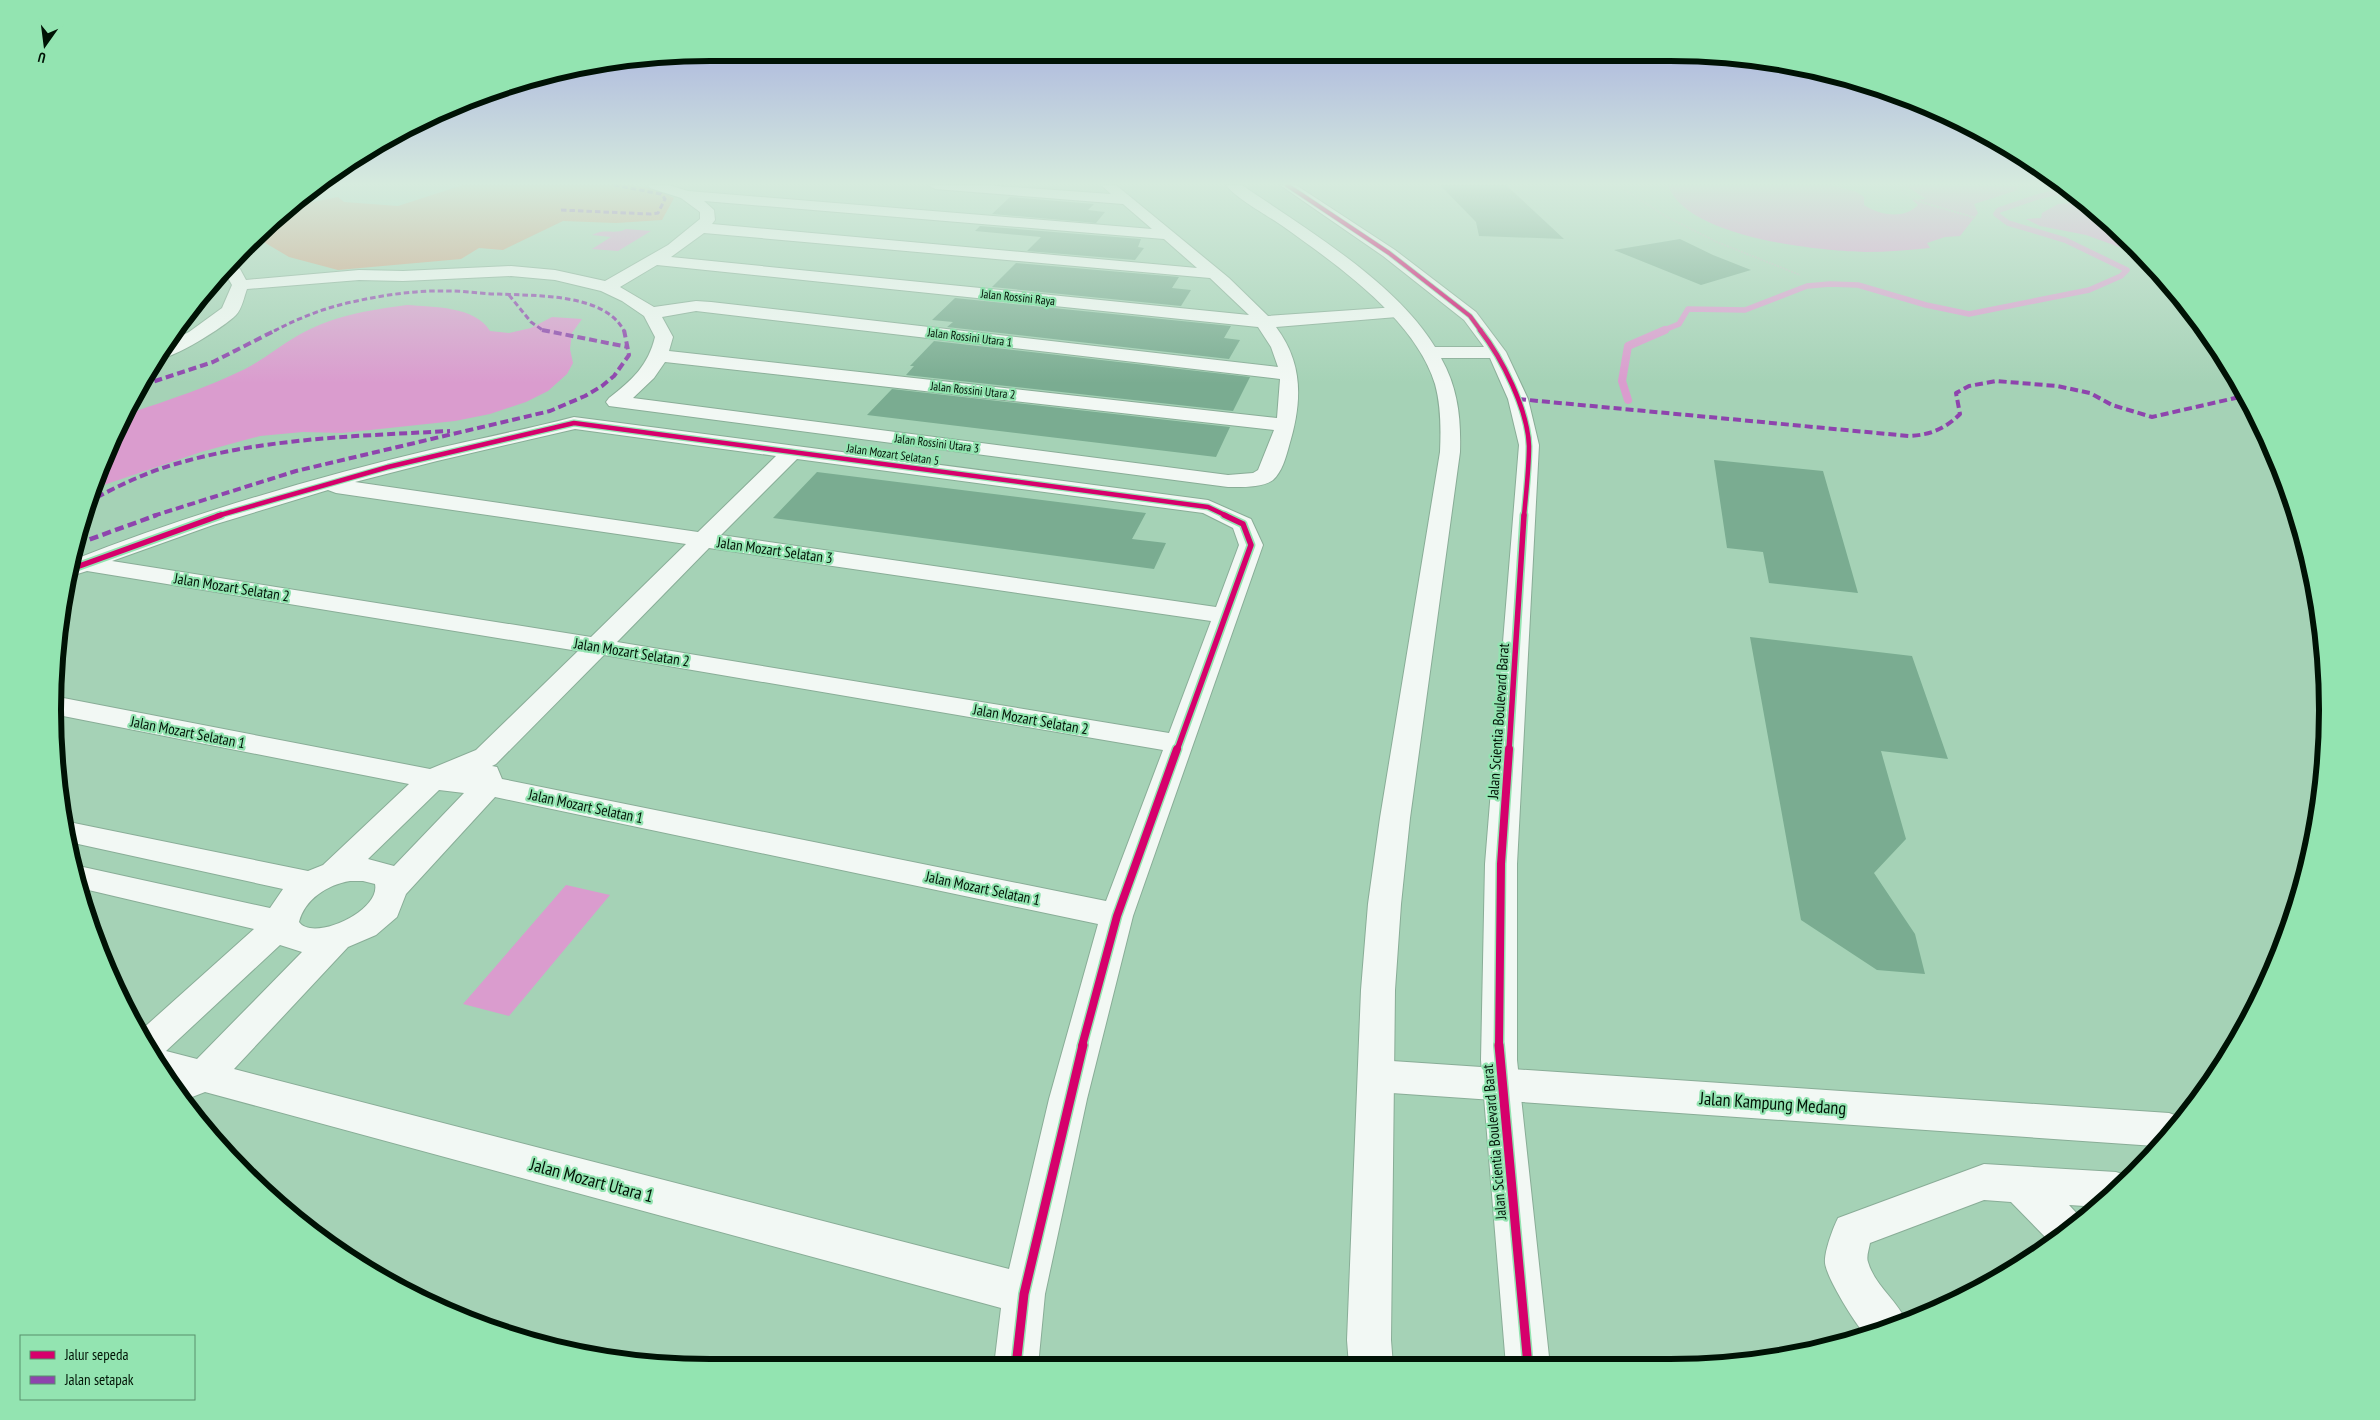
<svg xmlns="http://www.w3.org/2000/svg" width="2380" height="1420" font-family="'PT Sans Narrow',sans-serif">
<style>
.green{fill:#cda082}
.water{fill:#da9cce}
.lines{fill:none;stroke-linecap:round;stroke-linejoin:round}
.stream-far1{stroke:#da9cce;stroke-width:5.5}
.stream{stroke:#da9cce;stroke-width:8}
.building{fill:#7aac91}
.street-casing{stroke:#89ad97;stroke-width:2}
.secondary-casing{stroke:#89ad97;stroke-width:2}
.path{stroke:#b8c4bc;stroke-width:2;stroke-dasharray:2 1;stroke-linecap:butt}
.street{fill:#f2f8f4;fill-rule:evenodd}
.secondary{fill:#f2f8f4;fill-rule:evenodd}
.quiet-far2{stroke:#8e44ad;stroke-width:3;stroke-dasharray:5.5 3;stroke-linecap:butt}
.quiet-far1{stroke:#8e44ad;stroke-width:4;stroke-dasharray:8 4;stroke-linecap:butt}
.quiet{stroke:#8e44ad;stroke-width:4.5;stroke-dasharray:9 4.5;stroke-linecap:butt}
.cycleway-far4-casing{stroke:#93e4b1;stroke-width:5.5}
.cycleway-far3-casing{stroke:#93e4b1;stroke-width:7}
.cycleway-far2-casing{stroke:#93e4b1;stroke-width:9}
.cycleway-far1-casing{stroke:#93e4b1;stroke-width:11}
.cycleway-casing{stroke:#93e4b1;stroke-width:12}
.cycleway-far4{stroke:#d6006c;stroke-width:4}
.cycleway-far3{stroke:#d6006c;stroke-width:4.5}
.cycleway-far2{stroke:#d6006c;stroke-width:5.5}
.cycleway-far1{stroke:#d6006c;stroke-width:8}
.cycleway{stroke:#d6006c;stroke-width:9}
.labels{text-anchor:middle;dominant-baseline:central;stroke-width:4.5;stroke-linejoin:round;paint-order:stroke}
.far-street-label{font-size:12px;fill:#001205;stroke:#93e4b1}
.street-label{font-size:15px;fill:#001205;stroke:#93e4b1}
.near-street-label{font-size:18px;fill:#001205;stroke:#93e4b1}
.rim{fill:none;stroke:#001205;stroke-width:6}
</style>
<rect width="100%" height="100%" fill="#a5d2b6"/>
<path class="green" d="M 463,185 L 632,185 L 658,190 L 674,198 L 662,220 L 616,223 L 563,221 L 503,250 L 479,248 L 461,259 L 338,270 L 289,257 L 262,241 L 258,234 L 288,207 L 338,197 L 344,202 L 398,206 Z"/>
<path class="water" d="M 1668,185 L 1832,185 L 1857,192 L 1864,197 L 1864,205 C 1879,215 1904,220 1918,205 L 1912,200 L 1926,199 L 1905,185 L 2019,186 L 2015,191 L 1974,204 L 1978,213 L 1960,236 L 1945,237 L 1927,243 L 1930,248 C 1909,250 1887,252 1865,252 C 1817,251 1685,237 1668,185 Z
M 2071,203 L 2087,205 L 2135,245 L 2144,256 L 2086,235 L 2040,226 L 2026,219 L 2041,218 L 2042,213 L 2058,204 Z
M 626,229 L 651,231 L 618,251 L 592,249 L 611,237 L 592,235 C 605,228 615,235 626,229 Z
M 407,305 C 433,307 475,306 490,331 L 509,333 L 531,328 L 552,317 L 582,319 L 572,333 L 570,349 L 573,363 L 567,374 L 548,391 L 526,402 L 490,414 L 455,421 L 342,433 L 303,432 L 260,436 L 201,452 L 92,489 L 130,413 C 169,400 208,387 245,369 C 263,360 279,346 297,336 C 331,316 368,310 407,305 Z
M 566,885 L 610,895 L 509,1016 L 463,1004 Z"/>
<g class="lines">
<path class="stream-far1" d="M 1662,331 L 1679,324 L 1688,309 L 1745,310 L 1807,286 L 1830,284 L 1858,285 L 1926,305 L 1969,314 L 2089,290 L 2121,276 L 2127,270 L 2065,240 L 2008,223 L 1996,214 L 1999,210 C 2021,203 2040,194 2063,192 L 2061,185"/>
<path class="stream" d="M 1628,400 L 1622,381 L 1628,346 L 1665,330"/>
</g>
<path class="building" d="M 1440,185 L 1506,185 L 1564,239 L 1479,236 L 1476,222 Z
M 1010,197 L 1094,204 L 1088,210 L 1105,212 L 1096,223 L 992,214 Z
M 980,226 L 1141,239 L 1138,247 L 1144,248 L 1135,260 L 1027,251 L 1041,237 L 975,231 Z
M 1680,239 L 1713,255 L 1751,270 L 1701,285 L 1614,250 Z
M 1016,263 L 1179,277 L 1172,288 L 1191,290 L 1181,306 L 992,287 Z
M 955,298 L 1231,326 L 1224,338 L 1240,340 L 1229,359 L 947,327 L 953,322 L 932,320 Z
M 934,341 L 1250,377 L 1233,411 L 906,375 L 914,366 L 910,366 Z
M 892,389 L 1230,427 L 1216,457 L 867,415 Z
M 1714,460 L 1823,471 L 1858,593 L 1769,583 L 1763,552 L 1727,548 Z
M 817,472 L 1146,513 L 1132,539 L 1166,543 L 1154,569 L 773,518 Z
M 1750,637 L 1912,656 L 1948,759 L 1881,751 L 1906,839 L 1874,873 L 1915,934 L 1925,974 L 1877,970 L 1801,920 Z"/>
<g class="lines">
<defs>
<path id="street" d="M 648,185 L 668,185 L 688,191 L 1152,229 L 1123,204 L 935,189 L 928,185 L 984,185 L 1111,194 L 1101,185 L 1116,185 L 1229,278 L 1268,316 L 1397,307 L 1403,308 L 1406,312 L 1403,316 L 1397,317 L 1276,327 C 1304,364 1302,403 1289,446 C 1286,457 1282,472 1273,480 C 1262,488 1241,487 1228,487 L 609,406 L 606,402 L 609,398 C 632,380 648,366 655,337 L 644,316 L 622,301 L 601,291 L 555,280 L 511,276 L 403,281 L 359,280 L 247,289 C 244,297 242,309 236,315 C 224,327 172,360 156,359 L 163,345 L 189,332 L 222,308 L 232,285 L 224,271 L 231,262 L 240,269 L 246,280 L 359,270 L 403,271 L 511,266 L 555,270 L 605,281 L 668,245 L 700,219 L 700,212 L 681,198 L 650,188 ZM 704,201 L 1164,239 L 1197,268 L 712,224 L 715,220 L 714,210 ZM 704,233 L 1210,278 L 1249,315 L 671,257 ZM 657,265 L 1258,327 L 1271,347 L 1278,367 L 711,302 L 696,301 L 654,307 L 620,287 ZM 696,311 L 1280,379 L 1277,418 L 669,351 L 673,337 L 662,317 ZM 665,362 L 1274,430 L 1258,470 L 1253,473 L 1228,475 L 633,398 L 654,378 Z
M 574,417 L 1208,500 L 1251,519 L 1263,545 L 1133,916 L 1087,1099 L 1045,1294 L 1038,1366 L 994,1366 L 1001,1308 L 205,1092 L 187,1099 L 180,1096 L 139,1032 L 254,929 L 80,888 L 74,865 L 270,908 L 283,889 L 69,842 L 64,821 L 308,871 L 323,865 L 409,784 L 53,714 L 53,696 L 430,769 L 476,750 L 578,651 L 87,571 L 71,576 L 73,560 C 190,514 312,478 434,449 C 481,438 528,429 574,417 ZM 575,429 L 776,456 L 698,532 L 355,482 L 437,461 ZM 797,459 L 1203,513 L 1233,528 L 1239,545 L 1216,607 L 721,535 ZM 328,490 L 336,493 L 686,544 L 591,637 L 112,561 L 213,525 ZM 709,548 L 1211,621 L 1169,733 L 617,642 ZM 604,655 L 1163,750 L 1106,901 L 502,779 L 497,767 L 492,766 L 496,764 ZM 439,790 L 464,793 L 394,866 L 368,859 ZM 495,797 L 1098,924 L 1049,1099 L 1009,1269 L 234,1069 L 348,947 L 376,935 L 397,917 L 406,894 ZM 350,881 L 363,881 L 375,884 C 381,911 313,942 299,922 C 305,899 327,885 350,881 ZM 280,945 L 302,952 L 197,1059 L 166,1051 Z
M 1377,1060 L 2169,1113 L 2180,1117 L 2155,1146 L 1377,1092 L 1364,1087 L 1359,1076 L 1364,1065 Z
M 1984,1164 L 2116,1172 L 2128,1176 L 2100,1207 L 2069,1205 L 2082,1219 L 2050,1242 L 2011,1202 L 1984,1200 L 1870,1243 C 1869,1249 1866,1257 1868,1262 C 1875,1286 1897,1300 1906,1321 L 1881,1333 L 1866,1336 C 1855,1323 1827,1279 1825,1263 C 1824,1252 1833,1228 1838,1218 Z"/>
<path id="secondary" d="M 316,185 L 337,185 L 330,189 L 305,192 Z
M 1226,185 L 1242,185 C 1304,228 1395,281 1435,347 L 1484,347 L 1464,320 L 1383,256 L 1280,185 L 1296,185 L 1395,250 L 1476,312 L 1506,352 L 1528,399 L 1539,445 L 1517,864 L 1517,1060 L 1550,1366 L 1506,1366 L 1481,1060 L 1485,864 L 1519,445 L 1508,399 L 1490,358 L 1441,358 C 1458,388 1461,418 1460,452 L 1410,818 L 1401,904 L 1395,990 L 1391,1340 L 1393,1366 L 1349,1366 L 1347,1340 L 1361,990 L 1368,904 L 1380,818 L 1440,452 C 1441,429 1441,406 1435,384 C 1415,319 1337,265 1284,227 C 1270,217 1235,198 1226,185 Z"/>
</defs>
<use href="#street" class="street-casing"/>
<use href="#secondary" class="secondary-casing"/>
<path class="path" d="M 1617,185 L 1667,217 L 1717,242 L 1800,275
M 1891,185 L 1921,202 L 1976,218"/>
<use href="#street" class="street"/>
<use href="#secondary" class="secondary"/>
<path class="quiet-far2" d="M 561,210 L 651,214 L 658,213 L 665,199 L 661,194 L 614,185
M 509,295 L 531,322 L 544,331
M 274,331 C 299,318 324,308 352,302 C 383,295 417,290 450,291 C 466,291 482,294 499,294 C 535,296 605,293 624,331"/>
<path class="quiet-far1" d="M 542,330 L 628,347
M 143,385 L 213,362 L 276,330
M 1518,399 L 1909,436 C 1930,435 1945,429 1960,414 L 1956,393 L 1969,386 L 1996,381 L 2057,386 L 2090,393 L 2112,405 L 2152,417 L 2244,396
M 86,503 C 114,488 142,474 172,465 C 262,438 357,436 450,431
M 153,516 L 296,471 L 550,411 L 585,396 L 602,386 L 614,376 L 629,355 L 624,330"/>
<path class="quiet" d="M 77,544 L 157,515"/>
<defs>
<path id="cycleway-far4" d="M 1287,185 L 1389,253 L 1470,316 L 1481,331"/>
<path id="cycleway-far3" d="M 1480,330 C 1502,358 1528,410 1529,446 C 1529,469 1526,493 1524,516
M 217,516 L 388,467 L 574,423 L 1208,507 L 1227,516"/>
<path id="cycleway-far2" d="M 71,569 L 221,515
M 1177,750 L 1251,545 L 1243,524 L 1224,515
M 1509,750 L 1524,515"/>
<path id="cycleway-far1" d="M 1082,1046 L 1117,916 L 1177,749
M 1499,1046 L 1501,864 L 1509,749"/>
<path id="cycleway" d="M 1499,1045 L 1528,1366
M 1016,1366 L 1024,1294 L 1083,1045"/>
</defs>
<use href="#cycleway-far4" class="cycleway-far4-casing"/>
<use href="#cycleway-far3" class="cycleway-far3-casing"/>
<use href="#cycleway-far2" class="cycleway-far2-casing"/>
<use href="#cycleway-far1" class="cycleway-far1-casing"/>
<use href="#cycleway" class="cycleway-casing"/>
<use href="#cycleway-far4" class="cycleway-far4"/>
<use href="#cycleway-far3" class="cycleway-far3"/>
<use href="#cycleway-far2" class="cycleway-far2"/>
<use href="#cycleway-far1" class="cycleway-far1"/>
<use href="#cycleway" class="cycleway"/>
</g>
<linearGradient id="sky" x2="0" y2="1"><stop stop-color="#a2aade"/><stop offset="0.48" stop-color="#d6ebde"/><stop offset="1" stop-color="#d6ebde" stop-opacity="0"/></linearGradient>
<rect width="2380" height="383" fill="url(#sky)"/>
<g class="labels">
<g class="far-street-label">
<text transform="translate(1018 297) rotate(6)">Jalan Rossini Raya</text>
<text transform="translate(970 337) rotate(7)">Jalan Rossini Utara 1</text>
<text transform="translate(973 390) rotate(6)">Jalan Rossini Utara 2</text>
<text transform="translate(937 443) rotate(7)">Jalan Rossini Utara 3</text>
<text transform="translate(893 454) rotate(8)">Jalan Mozart Selatan 5</text>
</g>
<g class="street-label">
<text transform="translate(775 550) rotate(8)">Jalan Mozart Selatan 3</text>
<text transform="translate(232 587) rotate(9)">Jalan Mozart Selatan 2</text>
<text transform="translate(632 652) rotate(9)">Jalan Mozart Selatan 2</text>
<text transform="translate(1031 719) rotate(10)">Jalan Mozart Selatan 2</text>
<text transform="translate(1498 721) rotate(-86)">Jalan Scientia Boulevard Barat</text>
<text transform="translate(188 732) rotate(11)">Jalan Mozart Selatan 1</text>
<text transform="translate(586 806) rotate(12)">Jalan Mozart Selatan 1</text>
<text transform="translate(983 888) rotate(12)">Jalan Mozart Selatan 1</text>
<text transform="translate(1494 1142) rotate(-95)">Jalan Scientia Boulevard Barat</text>
</g>
<g class="near-street-label">
<text transform="translate(1773 1103) rotate(4)">Jalan Kampung Medang</text>
<text transform="translate(592 1180) rotate(15)">Jalan Mozart Utara 1</text>
</g>
</g>
<path d="M0 0H2380V1420H0ZM710 61H1670A649 649 0 0 1 2319 710V710A649 649 0 0 1 1670 1359H710A649 649 0 0 1 61 710V710A649 649 0 0 1 710 61Z" fill="#93e4b1" fill-rule="evenodd"/>
<path class="rim" d="M710 61H1670A649 649 0 0 1 2319 710V710A649 649 0 0 1 1670 1359H710A649 649 0 0 1 61 710V710A649 649 0 0 1 710 61Z"/>
<rect x="20" y="1335" width="175" height="65" fill="#93e4b1" stroke="#58906c"/>
<rect x="30" y="1351" width="25" height="8" fill="#d6006c" stroke="#58906c"/>
<text x="65" y="1360" font-size="15" fill="#001205">Jalur sepeda</text>
<rect x="30" y="1376" width="25" height="8" fill="#8e44ad" stroke="#58906c"/>
<text x="65" y="1385" font-size="15" fill="#001205">Jalan setapak</text>
<g transform="translate(45 45) rotate(194)" stroke="#93e4b1" stroke-width="4" paint-order="stroke">
<path d="M0-4L9 19L0 12L-9 19Z" fill="#001205"/>
<text y="-8" font-size="14" font-weight="bold" text-anchor="middle" fill="#001205">U</text>
</g>
</svg>
